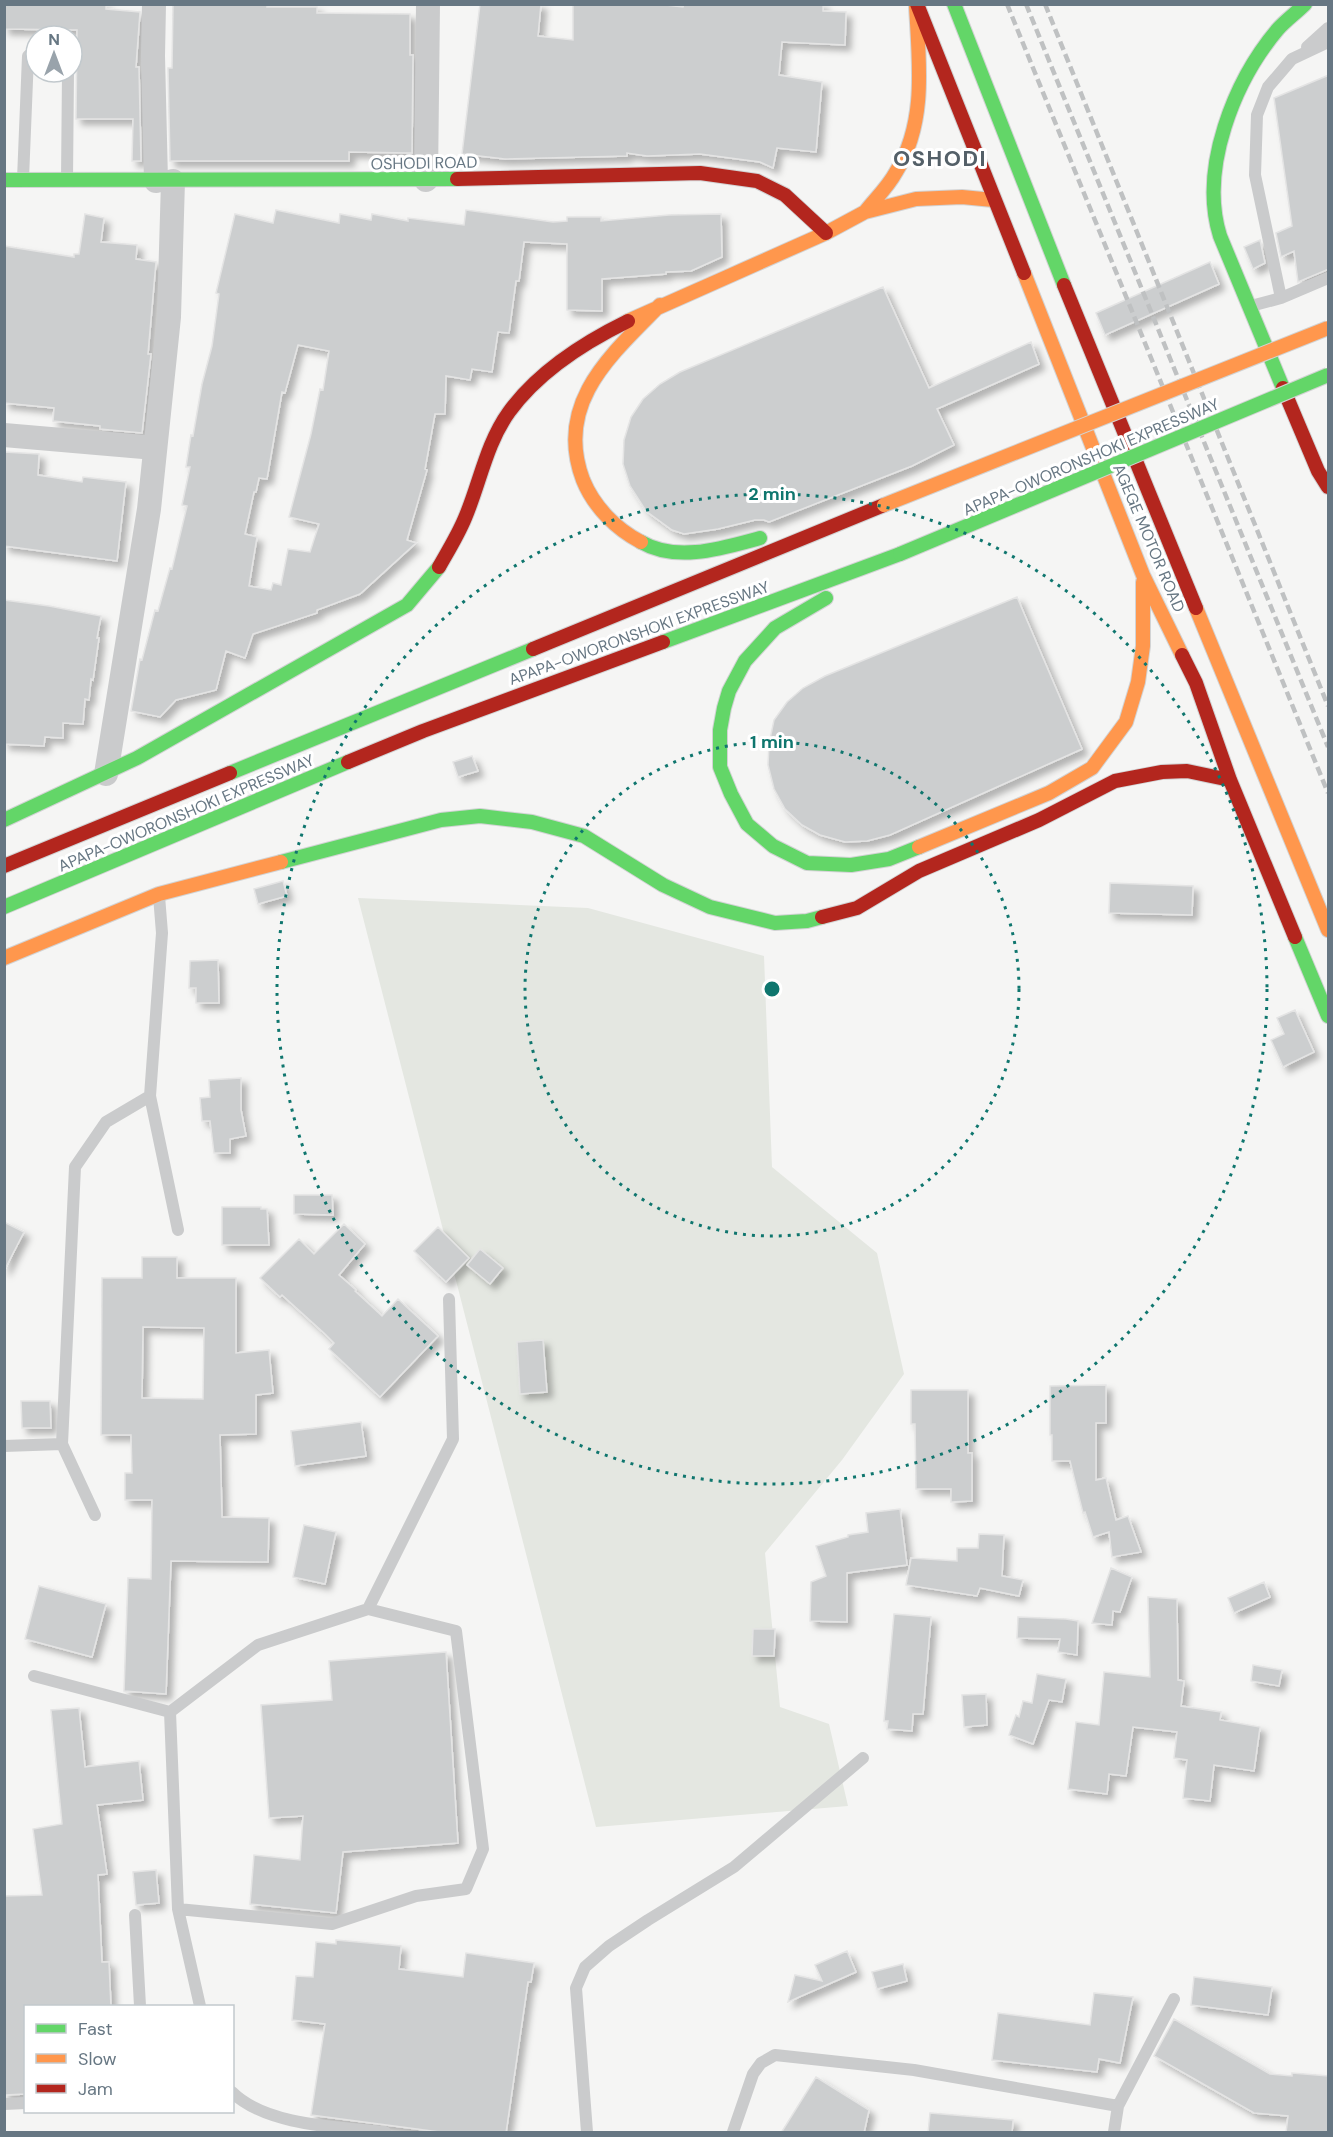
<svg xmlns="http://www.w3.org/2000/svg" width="1333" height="2137" font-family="'DM Sans',sans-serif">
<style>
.green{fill:#e4e7e1}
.building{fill:#cccecf;stroke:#e4e4e4;stroke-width:1.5;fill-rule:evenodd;filter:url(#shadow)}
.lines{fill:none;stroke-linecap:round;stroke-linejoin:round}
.fast-casing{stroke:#d2d3d4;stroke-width:16}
.slow-casing{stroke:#d2d3d4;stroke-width:16}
.jam-casing{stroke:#d2d3d4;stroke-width:16}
.lane{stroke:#cacbcc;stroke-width:12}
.street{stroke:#cacbcc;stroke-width:24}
.fast{stroke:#63d668;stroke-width:14}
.slow{stroke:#ff974d;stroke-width:14}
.jam{stroke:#b3261e;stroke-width:14}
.rail{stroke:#bfc1c2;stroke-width:4.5;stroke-dasharray:9 4.5;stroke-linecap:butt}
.fast-bridge-casing{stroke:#d2d3d3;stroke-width:16;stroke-linecap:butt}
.slow-bridge-casing{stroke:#d2d3d3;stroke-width:16;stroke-linecap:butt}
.fast-bridge{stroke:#63d668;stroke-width:14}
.slow-bridge{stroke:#ff974d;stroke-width:14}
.ring{fill:none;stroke:#0f766e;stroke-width:3;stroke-dasharray:3 6}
.labels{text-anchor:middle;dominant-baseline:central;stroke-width:6;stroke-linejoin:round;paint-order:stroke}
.street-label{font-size:16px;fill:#677783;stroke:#fff}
.district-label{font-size:22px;font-weight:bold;letter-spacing:1.5px;fill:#546068;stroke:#fff}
.centre{fill:#0f766e;stroke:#fff;stroke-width:3}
.ring-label{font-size:18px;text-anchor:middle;font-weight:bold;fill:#0f766e;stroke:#fff;stroke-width:6;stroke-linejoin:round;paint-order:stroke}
</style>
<defs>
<filter id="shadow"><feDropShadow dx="5.5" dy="5.5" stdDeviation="3" flood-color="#0004"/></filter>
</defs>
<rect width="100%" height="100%" fill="#f5f5f4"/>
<path class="green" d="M 358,898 L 588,908 L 764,956 L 772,1167 L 877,1253 L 904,1374 L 842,1460 L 765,1553 L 780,1707 L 829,1724 L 848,1806 L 596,1827 Z"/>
<path class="building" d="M 4,4 L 106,4 L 106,9 L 140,12 L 136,67 L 139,67 L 141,161 L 132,161 L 133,119 L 76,119 L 77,30 L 4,29 Z
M 173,4 L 267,4 L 267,7 L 317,7 L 317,13 L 410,14 L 410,55 L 413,55 L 412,153 L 349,152 L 349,161 L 170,161 L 168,68 L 172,68 Z
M 480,4 L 541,4 L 538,36 L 573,40 L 573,4 L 657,4 L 683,7 L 684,4 L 823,4 L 823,11 L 846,12 L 845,45 L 782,42 L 779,75 L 822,82 L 816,152 L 777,148 L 773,168 L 760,162 L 700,154 L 647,156 L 627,153 L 627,156 L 505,159 L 462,154 Z
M 1329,75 L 1329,269 L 1298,282 L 1294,251 L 1281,257 L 1276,233 L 1292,226 L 1274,98 Z
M 276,210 L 339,223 L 340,214 L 371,220 L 372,214 L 408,221 L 408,218 L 464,225 L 466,210 L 553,222 L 567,221 L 567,217 L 601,217 L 601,221 L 669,215 L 721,214 L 722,257 L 691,271 L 666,272 L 666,274 L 602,279 L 602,311 L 567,310 L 567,244 L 524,242 L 519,281 L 516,281 L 509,333 L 498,332 L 492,372 L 472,369 L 470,380 L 446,376 L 445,414 L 435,414 L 425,469 L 427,470 L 407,540 L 416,543 L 360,594 L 317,610 L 317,613 L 253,634 L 245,658 L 226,651 L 216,690 L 176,700 L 160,717 L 131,711 L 140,659 L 142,660 L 155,610 L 158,611 L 170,568 L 172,569 L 187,506 L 182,505 L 190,467 L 186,467 L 191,435 L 193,436 L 202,384 L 212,346 L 219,294 L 216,293 L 235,214 L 273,223 ZM 298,345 L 329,351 L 323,390 L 320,389 L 311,434 L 289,517 L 319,524 L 310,552 L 288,549 L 281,585 L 273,583 L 271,590 L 249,586 L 257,537 L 245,534 L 254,492 L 256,492 L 259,478 L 267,479 L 282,392 L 285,393 Z
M 85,214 L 104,218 L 101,242 L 137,245 L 136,259 L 156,262 L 148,354 L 151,354 L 142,433 L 100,429 L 100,426 L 53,421 L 54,408 L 4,403 L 4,246 L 74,257 L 74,254 L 79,254 Z
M 1260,240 L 1265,263 L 1253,269 L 1244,247 Z
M 1210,262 L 1219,284 L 1105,335 L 1096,313 Z
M 883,287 L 929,388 L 1031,342 L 1039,364 L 937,409 L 954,445 L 912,466 L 769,522 L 764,520 L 755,520 L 718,529 L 684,534 L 672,530 L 646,511 L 630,486 L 623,464 L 624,440 L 631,417 L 643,399 L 660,384 L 680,372 Z
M 4,452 L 39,454 L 38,475 L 82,482 L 83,477 L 126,482 L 117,561 L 4,546 Z
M 1017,597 L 1082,749 L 890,835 L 867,841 L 845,842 L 820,835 L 802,825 L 785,809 L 774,789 L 768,765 L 769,744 L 774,720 L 787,702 L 803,688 L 825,676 Z
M 4,600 L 49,606 L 101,616 L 97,638 L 99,638 L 93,680 L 91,679 L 89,700 L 85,699 L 83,724 L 63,723 L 63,738 L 45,737 L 44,746 L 4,744 Z
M 472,756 L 478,771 L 458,777 L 453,762 Z
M 283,881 L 287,896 L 258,904 L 254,889 Z
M 1110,883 L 1193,886 L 1192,915 L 1109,913 Z
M 218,960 L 219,1003 L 196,1003 L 196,988 L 189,988 L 190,961 Z
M 1295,1010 L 1314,1052 L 1283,1067 L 1271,1040 L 1284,1034 L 1277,1018 Z
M 241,1078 L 241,1110 L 246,1136 L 230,1139 L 230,1153 L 214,1153 L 210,1121 L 202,1121 L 200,1098 L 210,1097 L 209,1080 Z
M 294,1195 L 332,1195 L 333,1215 L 294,1214 Z
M 222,1207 L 261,1207 L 261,1209 L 267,1209 L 269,1245 L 222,1245 Z
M 4,1222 L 24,1232 L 4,1271 Z
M 344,1224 L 365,1244 L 339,1275 L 356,1290 L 355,1291 L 382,1316 L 398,1299 L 438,1336 L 380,1397 L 329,1349 L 334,1343 L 324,1333 L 282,1295 L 280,1297 L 260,1278 L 299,1239 L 314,1254 Z
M 438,1227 L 469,1258 L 446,1282 L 414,1251 Z
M 480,1249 L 503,1268 L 490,1284 L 467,1265 Z
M 142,1257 L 177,1257 L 177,1278 L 236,1278 L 236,1353 L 269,1350 L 273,1393 L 256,1395 L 256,1434 L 220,1435 L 222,1517 L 269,1518 L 268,1562 L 171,1561 L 166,1694 L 124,1691 L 128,1578 L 151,1579 L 152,1500 L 125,1500 L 125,1473 L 132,1473 L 131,1435 L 101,1435 L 102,1278 L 142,1278 ZM 143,1327 L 204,1328 L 203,1399 L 142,1398 Z
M 543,1340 L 547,1392 L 520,1394 L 517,1342 Z
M 1106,1385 L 1106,1423 L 1096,1423 L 1096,1480 L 1106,1478 L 1116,1520 L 1128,1516 L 1141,1552 L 1112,1557 L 1109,1532 L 1093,1537 L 1085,1512 L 1083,1513 L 1070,1461 L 1052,1461 L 1052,1435 L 1050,1435 L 1050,1386 Z
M 911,1390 L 968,1390 L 968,1453 L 972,1453 L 972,1501 L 951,1502 L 951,1489 L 916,1489 L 915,1424 L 911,1424 Z
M 21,1401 L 50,1401 L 51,1428 L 22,1428 Z
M 361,1422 L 366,1456 L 295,1466 L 291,1431 Z
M 900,1509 L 907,1565 L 847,1573 L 847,1622 L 810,1621 L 811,1582 L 826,1576 L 816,1546 L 848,1537 L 848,1535 L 868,1532 L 866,1513 Z
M 304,1525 L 336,1532 L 325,1584 L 293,1577 Z
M 979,1534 L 1004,1535 L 1002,1576 L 1023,1580 L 1019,1596 L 980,1588 L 977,1596 L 906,1585 L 911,1558 L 957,1561 L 957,1548 L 978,1548 Z
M 1111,1568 L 1132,1577 L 1120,1612 L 1113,1611 L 1112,1625 L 1092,1623 Z
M 1264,1582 L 1270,1597 L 1234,1613 L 1228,1598 Z
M 39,1586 L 106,1604 L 92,1657 L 25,1639 Z
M 1148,1597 L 1177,1599 L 1178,1680 L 1184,1681 L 1181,1706 L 1221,1712 L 1220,1720 L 1260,1727 L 1254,1771 L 1214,1765 L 1210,1801 L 1183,1798 L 1187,1760 L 1174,1758 L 1177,1732 L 1133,1727 L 1126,1776 L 1109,1774 L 1107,1794 L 1068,1789 L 1076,1722 L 1099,1725 L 1104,1672 L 1150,1677 Z
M 894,1614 L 931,1617 L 923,1714 L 913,1714 L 912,1731 L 887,1729 L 888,1721 L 884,1721 Z
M 1018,1617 L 1066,1619 L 1078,1621 L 1077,1655 L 1058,1652 L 1060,1639 L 1017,1638 Z
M 753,1629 L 775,1629 L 774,1656 L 752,1656 Z
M 446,1652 L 458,1843 L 343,1852 L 336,1913 L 250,1904 L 254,1855 L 300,1860 L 303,1816 L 269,1818 L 261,1705 L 332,1700 L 329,1661 Z
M 1253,1665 L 1282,1670 L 1279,1686 L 1251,1681 Z
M 1037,1674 L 1066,1679 L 1062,1702 L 1049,1700 L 1033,1744 L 1009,1735 L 1016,1715 L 1019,1717 L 1023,1701 L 1032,1703 Z
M 986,1694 L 987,1725 L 964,1727 L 962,1695 Z
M 79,1708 L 85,1767 L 139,1761 L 143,1800 L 97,1805 L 107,1874 L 98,1875 L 102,1962 L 109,1962 L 111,2007 L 26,2007 L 26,2094 L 4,2095 L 4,1896 L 42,1895 L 33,1829 L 62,1824 L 51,1710 Z
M 156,1870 L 159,1903 L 136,1905 L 133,1872 Z
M 336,1940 L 401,1946 L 399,1969 L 463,1977 L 466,1953 L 534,1963 L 531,1982 L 528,1982 L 506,2133 L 447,2133 L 311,2115 L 325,2024 L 292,2020 L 296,1976 L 313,1977 L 316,1942 L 336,1944 Z
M 847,1951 L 856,1972 L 788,2002 L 795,1975 L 822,1981 L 815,1965 Z
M 903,1964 L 907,1981 L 877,1989 L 872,1972 Z
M 1194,1977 L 1272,1987 L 1268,2015 L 1191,2005 Z
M 1094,1993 L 1133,1997 L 1120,2063 L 1099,2059 L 1097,2072 L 992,2060 L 998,2013 L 1090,2025 Z
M 1174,2019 L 1270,2074 L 1292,2076 L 1292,2073 L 1329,2076 L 1329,2133 L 1286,2133 L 1288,2116 L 1254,2113 L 1154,2056 Z
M 816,2077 L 869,2110 L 864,2133 L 781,2133 Z
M 930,2113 L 1013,2120 L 1012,2133 L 928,2133 Z"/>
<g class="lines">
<defs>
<path id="fast" d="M 954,4 L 1064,285
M 4,180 L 457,179
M 1283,388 L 1220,236 C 1199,169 1234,81 1278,29 C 1286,20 1296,13 1305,4
M 641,542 C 677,563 723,548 760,538
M 826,598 L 775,628 L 745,661 L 729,691 L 724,708 L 720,730 L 720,767 L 731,794 L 747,824 L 773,846 L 807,863 L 851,865 L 889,859 L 919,847
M 663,642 L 900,554
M 230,773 L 533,649
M 4,820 L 137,758 L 407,605 L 439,567
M 281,862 L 441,820 L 480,816 L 532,822 L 584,836 L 663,885 L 710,907 L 775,923 L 807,921 L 822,917
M 4,907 L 348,762
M 1295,937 L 1328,1016"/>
<path id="slow" d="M 865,212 C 875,199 888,187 896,172 C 927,122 919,62 916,6
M 1024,273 L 1143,575 L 1182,655
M 628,321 L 826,233 L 865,212 L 916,199 L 962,197 L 993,200
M 641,542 C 616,529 594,507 583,480 C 554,403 611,355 660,305
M 1196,608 L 1328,930
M 919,847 L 1049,793 L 1092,768 L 1126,722 L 1138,682 L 1143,646 L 1143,582
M 4,958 L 159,894 L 281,862"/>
<path id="jam" d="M 917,4 L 1024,273
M 457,179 L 700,173 L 757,181 L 785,195 L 826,233
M 1064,285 L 1196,608
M 1283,388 L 1318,471 L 1328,487
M 439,567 C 448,551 458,535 465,518 C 480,483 486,444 509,412 C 538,372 583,343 628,321
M 533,649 L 884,505
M 1182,655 L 1196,683 L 1230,780 L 1295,937
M 348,762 L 423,731 L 663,642
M 4,866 L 230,773
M 822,917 L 857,908 L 919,871 L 1039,820 L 1115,781 L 1162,772 L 1187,771 L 1230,780"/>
</defs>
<use href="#fast" class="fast-casing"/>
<use href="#slow" class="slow-casing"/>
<use href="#jam" class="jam-casing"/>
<path class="lane" d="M 1307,47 L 1328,28
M 23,179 L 28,56 L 36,49
M 67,179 L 68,72
M 1281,298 L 1255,175 L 1257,115 L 1268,87 L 1292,59 L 1328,42
M 1251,306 L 1281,298 L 1328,278
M 150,1096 L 178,1230
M 4,1446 L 62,1444
M 95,1515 L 62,1444 L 75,1167 L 106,1122 L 150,1096 L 162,933 L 159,896
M 368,1609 L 453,1439 L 449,1299
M 34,1676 L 170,1712
M 178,1909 L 332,1924 L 416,1896 L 466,1889 L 483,1849 L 456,1631 L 368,1609 L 258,1645 L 170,1712 L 178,1909 L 200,2006
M 135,1915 L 140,2006
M 232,2092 C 266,2126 339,2127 385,2132
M 4,2104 L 26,2103
M 587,2132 L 576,1988 L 585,1967 L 609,1946 L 648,1920 L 734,1867 L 863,1758
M 733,2132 L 753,2074 L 761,2063 L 775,2055 L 914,2070 L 1118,2106
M 1114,2132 L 1118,2106 L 1174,1999"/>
<path class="street" d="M 154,4 L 153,56 L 156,181
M 426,180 L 428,4
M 4,435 L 155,448
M 106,774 L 149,509 L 169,317 L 173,181"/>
<use href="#fast" class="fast"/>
<use href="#slow" class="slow"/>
<use href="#jam" class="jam"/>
<path class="rail" d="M 1007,4 L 1328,793
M 1026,4 L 1328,747
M 1045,4 L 1328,706"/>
<defs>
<path id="fast-bridge" d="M 900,554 L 1328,375"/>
<path id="slow-bridge" d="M 884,505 L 1328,328"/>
</defs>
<use href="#fast-bridge" class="fast-bridge-casing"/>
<use href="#slow-bridge" class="slow-bridge-casing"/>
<use href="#fast-bridge" class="fast-bridge"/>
<use href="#slow-bridge" class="slow-bridge"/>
</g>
<g class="ring">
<circle cx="772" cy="989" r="247"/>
<circle cx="772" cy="989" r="495"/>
</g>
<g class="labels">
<g class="street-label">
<text transform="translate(424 163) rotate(-1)">OSHODI ROAD</text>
<text transform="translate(1091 457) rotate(-23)">APAPA-OWORONSHOKI EXPRESSWAY</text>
<text transform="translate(1149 538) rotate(67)">AGEGE MOTOR ROAD</text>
<text transform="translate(639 633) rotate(-20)">APAPA-OWORONSHOKI EXPRESSWAY</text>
<text transform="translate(186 813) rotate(-23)">APAPA-OWORONSHOKI EXPRESSWAY</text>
</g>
<g class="district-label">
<text x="940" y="158">OSHODI</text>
</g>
</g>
<circle cx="772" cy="989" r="9" class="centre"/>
<g class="ring-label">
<text x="772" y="500">2 min</text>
<text x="772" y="748">1 min</text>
</g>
<rect width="1333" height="2137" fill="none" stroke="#677783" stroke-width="12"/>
<rect x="24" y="2005" width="210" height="108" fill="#ffffff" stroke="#c2c9cd" stroke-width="1.5"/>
<rect x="36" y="2024" width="30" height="9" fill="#63d668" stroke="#c2c9cd" stroke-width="1.5"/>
<text x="78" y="2035" font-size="18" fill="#677783">Fast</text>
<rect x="36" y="2054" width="30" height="9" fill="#ff974d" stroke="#c2c9cd" stroke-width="1.5"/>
<text x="78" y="2065" font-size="18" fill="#677783">Slow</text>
<rect x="36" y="2084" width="30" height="9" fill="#b3261e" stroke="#c2c9cd" stroke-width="1.5"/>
<text x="78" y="2095" font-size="18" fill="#677783">Jam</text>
<g transform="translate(54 54)"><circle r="28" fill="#ffffff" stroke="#c2c9cd" stroke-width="1.5"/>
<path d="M0-4.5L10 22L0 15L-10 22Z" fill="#99a3ab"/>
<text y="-9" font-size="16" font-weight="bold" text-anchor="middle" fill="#677783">N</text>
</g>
</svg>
